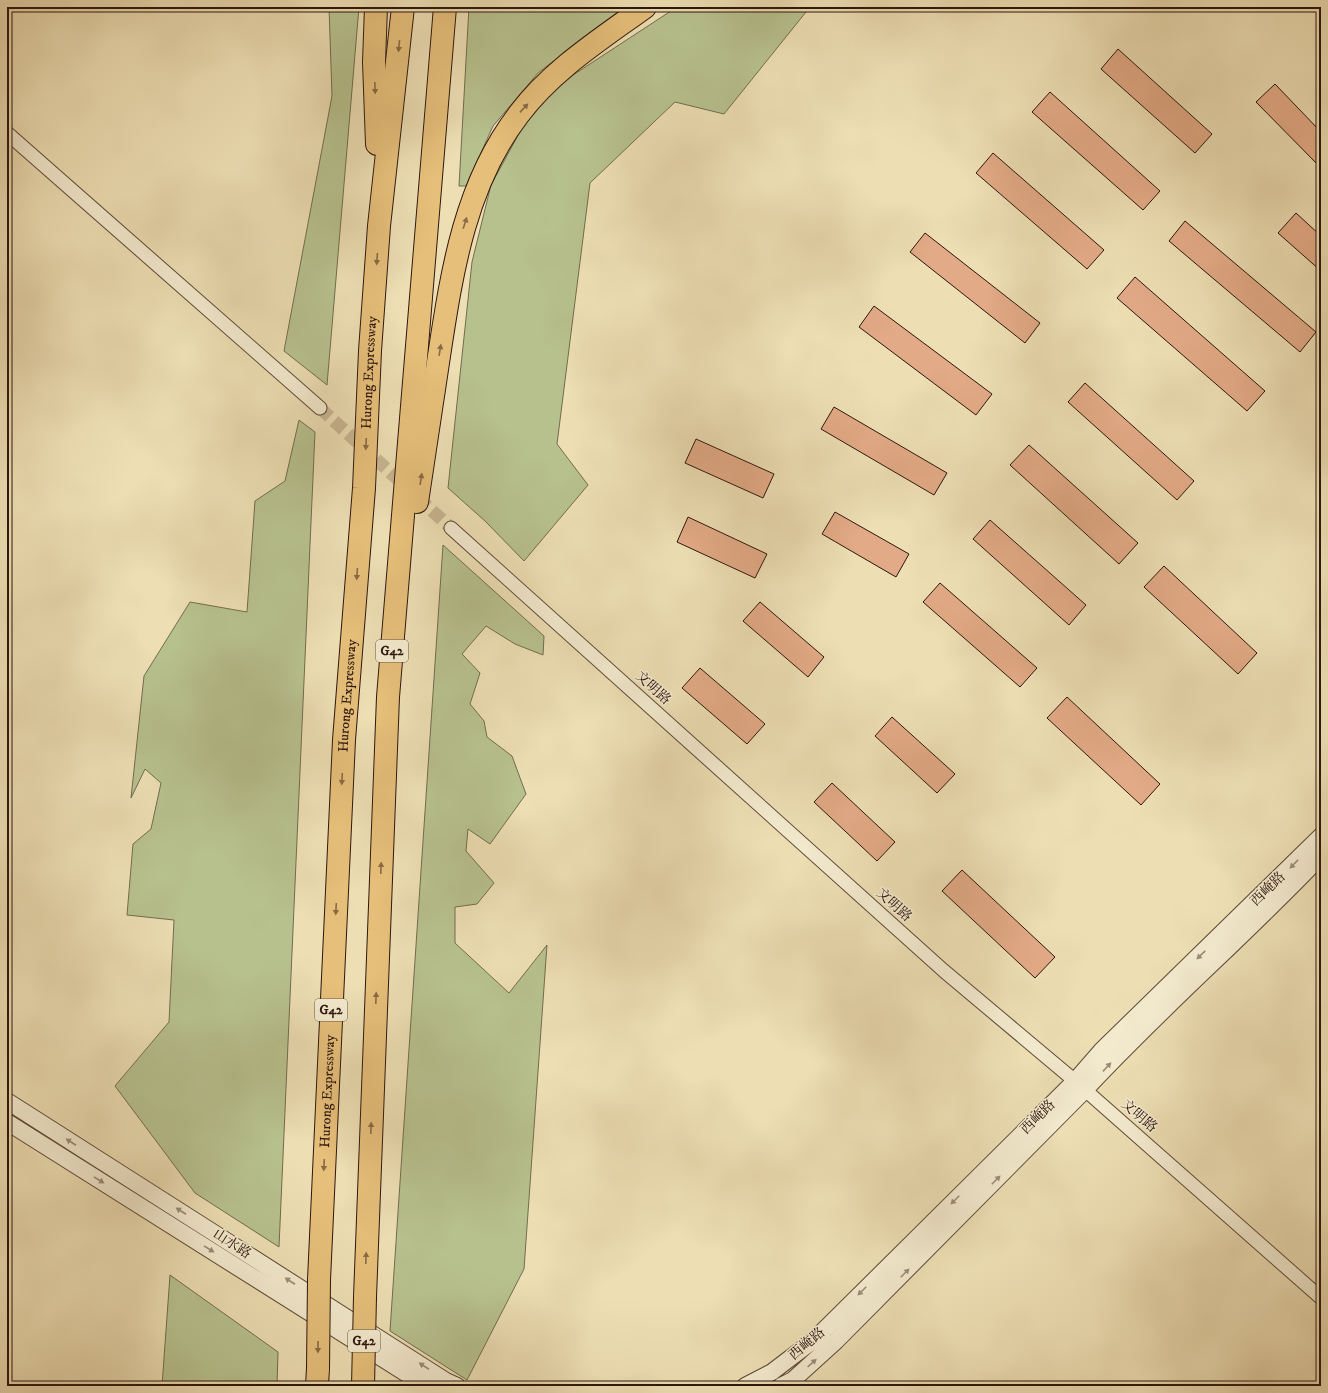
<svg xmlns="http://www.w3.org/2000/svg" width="1328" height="1393" font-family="'IM FELL DW Pica','Noto Serif SC',serif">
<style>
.green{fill:#b7c18e;stroke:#726c4e}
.building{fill:#e2aa86;stroke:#2d160e}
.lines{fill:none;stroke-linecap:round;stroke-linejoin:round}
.minor-tunnel{stroke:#c7b692;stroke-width:13;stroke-dasharray:13 6;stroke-linecap:butt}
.minor-casing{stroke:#5d4837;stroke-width:15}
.tertiary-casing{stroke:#5d4837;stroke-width:18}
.motorway-casing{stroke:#2d160e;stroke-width:24}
.minor{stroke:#f3eace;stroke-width:13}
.tertiary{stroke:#f3eace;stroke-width:16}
.motorway{stroke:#e6bf7a;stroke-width:22}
.motorway-bridge-casing{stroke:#2d160e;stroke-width:24;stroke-linecap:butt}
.motorway-bridge{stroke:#e6bf7a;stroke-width:22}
.oneway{fill:#8a6a44}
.oneway2{fill:#9a8b78}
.labels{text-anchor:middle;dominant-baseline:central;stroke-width:3;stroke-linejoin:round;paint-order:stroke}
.shield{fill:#f3eace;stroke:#685648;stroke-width:1}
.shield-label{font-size:13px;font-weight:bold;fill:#2d160e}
.street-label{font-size:14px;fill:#2d160e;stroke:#f3eace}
</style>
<rect width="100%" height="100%" fill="#eddeb3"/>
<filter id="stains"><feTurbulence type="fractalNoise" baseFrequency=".005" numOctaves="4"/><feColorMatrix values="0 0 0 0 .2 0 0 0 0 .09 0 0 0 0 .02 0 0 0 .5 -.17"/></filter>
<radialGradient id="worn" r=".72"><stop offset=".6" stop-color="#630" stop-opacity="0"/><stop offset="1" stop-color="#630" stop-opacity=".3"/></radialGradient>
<path class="green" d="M 329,7 L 359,7 L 327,385 L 284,351 L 332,96 Z
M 469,7 L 636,7 L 582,39 L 538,73 L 493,126 L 466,186 L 459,186 Z
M 677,7 L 810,7 L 724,114 L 675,102 L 590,183 L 557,444 L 588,485 L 524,561 L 485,521 L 448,488 L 472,262 L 491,185 L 522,128 L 541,103 L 570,77 Z
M 299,420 L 315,432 L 279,1247 L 195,1193 L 115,1086 L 169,1022 L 174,920 L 127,915 L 133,844 L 151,829 L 161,783 L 145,769 L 131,798 L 144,676 L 190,602 L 247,612 L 255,501 L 285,481 Z
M 443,545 L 544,636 L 543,655 L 515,644 L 486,626 L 462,654 L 480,673 L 470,704 L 484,721 L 487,737 L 512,756 L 526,794 L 490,844 L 468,829 L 466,851 L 494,883 L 477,904 L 455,907 L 455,943 L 509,993 L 547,945 L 524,1269 L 467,1380 L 390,1331 Z
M 170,1275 L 278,1352 L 277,1386 L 162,1386 Z"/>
<path class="building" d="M 1118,49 L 1212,134 L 1195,153 L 1101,69 Z
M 1275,84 L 1321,132 L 1321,168 L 1256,102 Z
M 1050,92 L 1160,191 L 1143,210 L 1032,112 Z
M 993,153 L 1104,250 L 1087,269 L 976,173 Z
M 1296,213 L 1321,236 L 1321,271 L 1278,233 Z
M 1185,221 L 1316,332 L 1300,352 L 1169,241 Z
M 925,233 L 1040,323 L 1025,343 L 910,252 Z
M 1135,277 L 1265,391 L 1247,411 L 1117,298 Z
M 874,306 L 992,394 L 976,415 L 859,327 Z
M 1085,383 L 1194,481 L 1177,500 L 1068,402 Z
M 834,407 L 947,473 L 934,495 L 821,429 Z
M 696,439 L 774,474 L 763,498 L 685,463 Z
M 1029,445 L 1138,543 L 1119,564 L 1010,465 Z
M 835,512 L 909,554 L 896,577 L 822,534 Z
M 688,517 L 767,554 L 755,578 L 677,542 Z
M 990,520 L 1086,605 L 1069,625 L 973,539 Z
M 1164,566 L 1257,653 L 1238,674 L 1144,587 Z
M 940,583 L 1037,668 L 1020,687 L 923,602 Z
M 760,602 L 824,657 L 808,677 L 743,621 Z
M 700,668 L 765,724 L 747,744 L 682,688 Z
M 1067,697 L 1160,784 L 1141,805 L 1047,718 Z
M 892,717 L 955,774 L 937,793 L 875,736 Z
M 832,783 L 895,842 L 877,861 L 814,802 Z
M 962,870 L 1055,957 L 1035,978 L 942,891 Z"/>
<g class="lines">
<path class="minor-tunnel" d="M 320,408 L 451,528"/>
<defs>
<path id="minor" d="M 7,133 L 320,408
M 451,528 L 944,971 L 1075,1081 L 1321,1298"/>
<path id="tertiary" d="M 7,1101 L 446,1381 L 457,1386
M 7,1122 L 426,1386
M 745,1386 L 772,1372 L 814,1340 L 1075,1081 L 1102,1050 L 1321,836
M 781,1386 L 793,1380 L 836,1341 L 1085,1090 C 1160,1009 1245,936 1321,856"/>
<g id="motorway">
<path d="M 376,7 L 374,62 L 377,144"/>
<path d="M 417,502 C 424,453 432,405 439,356 C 452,271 465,184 519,114 C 552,70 601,39 645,7"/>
<path id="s1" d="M 319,1280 L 344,740 L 364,488 L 370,351 L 379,226 L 403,7"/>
<path d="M 365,1297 L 388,697 L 445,7"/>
<path d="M 317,1386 L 318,1368"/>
</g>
</defs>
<use href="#minor" class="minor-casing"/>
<use href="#tertiary" class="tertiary-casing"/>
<use href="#motorway" class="motorway-casing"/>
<use href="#minor" class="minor"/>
<use href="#tertiary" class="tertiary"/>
<use href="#motorway" class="motorway"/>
<defs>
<path id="motorway-bridge" d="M 318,1368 L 319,1280
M 363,1386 L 365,1297"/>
</defs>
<use href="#motorway-bridge" class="motorway-bridge-casing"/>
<use href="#motorway-bridge" class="motorway-bridge"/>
</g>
<defs><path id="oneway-solid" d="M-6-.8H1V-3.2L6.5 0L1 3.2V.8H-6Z"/></defs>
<g class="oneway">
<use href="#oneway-solid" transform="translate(399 46) rotate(96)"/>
<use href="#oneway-solid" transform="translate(375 88) rotate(88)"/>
<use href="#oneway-solid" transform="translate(524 108) rotate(-47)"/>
<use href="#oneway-solid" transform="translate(465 223) rotate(-72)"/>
<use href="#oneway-solid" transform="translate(377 259) rotate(94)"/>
<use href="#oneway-solid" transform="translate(440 350) rotate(-81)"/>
<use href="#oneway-solid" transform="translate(366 444) rotate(93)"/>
<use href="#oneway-solid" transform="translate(421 479) rotate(-81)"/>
<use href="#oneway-solid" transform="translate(357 574) rotate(94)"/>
<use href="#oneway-solid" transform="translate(342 779) rotate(93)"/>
<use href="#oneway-solid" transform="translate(381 868) rotate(-88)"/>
<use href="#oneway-solid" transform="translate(336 909) rotate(93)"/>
<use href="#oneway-solid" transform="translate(376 998) rotate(-88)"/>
<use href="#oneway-solid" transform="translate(371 1128) rotate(-88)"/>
<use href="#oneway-solid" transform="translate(324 1165) rotate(93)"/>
<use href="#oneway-solid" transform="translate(366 1258) rotate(-88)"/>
<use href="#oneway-solid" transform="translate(318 1347) rotate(91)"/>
</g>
<g class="oneway2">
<use href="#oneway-solid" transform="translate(1294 864) rotate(134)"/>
<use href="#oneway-solid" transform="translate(1201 955) rotate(136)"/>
<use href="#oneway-solid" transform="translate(1107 1067) rotate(-47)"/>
<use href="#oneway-solid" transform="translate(71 1142) rotate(-147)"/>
<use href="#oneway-solid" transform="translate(99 1180) rotate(32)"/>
<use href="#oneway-solid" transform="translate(996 1180) rotate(-45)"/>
<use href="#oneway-solid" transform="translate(955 1200) rotate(135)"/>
<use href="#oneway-solid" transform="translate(181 1211) rotate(-147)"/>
<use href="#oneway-solid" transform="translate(209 1249) rotate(32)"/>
<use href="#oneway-solid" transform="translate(905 1273) rotate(-45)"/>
<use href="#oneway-solid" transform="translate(290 1281) rotate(-147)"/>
<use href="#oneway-solid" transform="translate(862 1291) rotate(135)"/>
<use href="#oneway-solid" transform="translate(812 1363) rotate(-42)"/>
<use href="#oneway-solid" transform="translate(424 1366) rotate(-147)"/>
</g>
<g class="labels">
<g class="shield">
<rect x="376" y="640" width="32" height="22" rx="3"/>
<rect x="315" y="999" width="32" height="22" rx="3"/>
<rect x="348" y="1330" width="32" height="22" rx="3"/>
</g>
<g class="shield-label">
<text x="392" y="651">G42</text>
<text x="331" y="1010">G42</text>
<text x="364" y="1341">G42</text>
</g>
<g class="street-label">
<text stroke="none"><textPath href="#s1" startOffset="909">Hurong Expressway</textPath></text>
<text transform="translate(653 688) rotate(42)">文明路</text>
<text stroke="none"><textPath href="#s1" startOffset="585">Hurong Expressway</textPath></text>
<text transform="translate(1268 889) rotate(-44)">西崦路</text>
<text transform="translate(894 905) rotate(42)">文明路</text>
<text stroke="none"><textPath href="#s1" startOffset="189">Hurong Expressway</textPath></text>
<text transform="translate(1139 1116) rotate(41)">文明路</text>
<text transform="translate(1038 1117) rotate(-45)">西崦路</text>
<text transform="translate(232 1244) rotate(33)">山水路</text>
<text transform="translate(807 1344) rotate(-40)">西崦路</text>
</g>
</g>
<rect width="1328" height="1393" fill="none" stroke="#eddeb3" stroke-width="24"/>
<rect x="8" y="8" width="1312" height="1377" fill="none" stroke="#2d160e" stroke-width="2"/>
<rect x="12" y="12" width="1304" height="1369" fill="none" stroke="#2d160e"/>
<rect width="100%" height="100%" filter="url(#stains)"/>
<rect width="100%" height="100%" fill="url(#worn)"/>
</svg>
